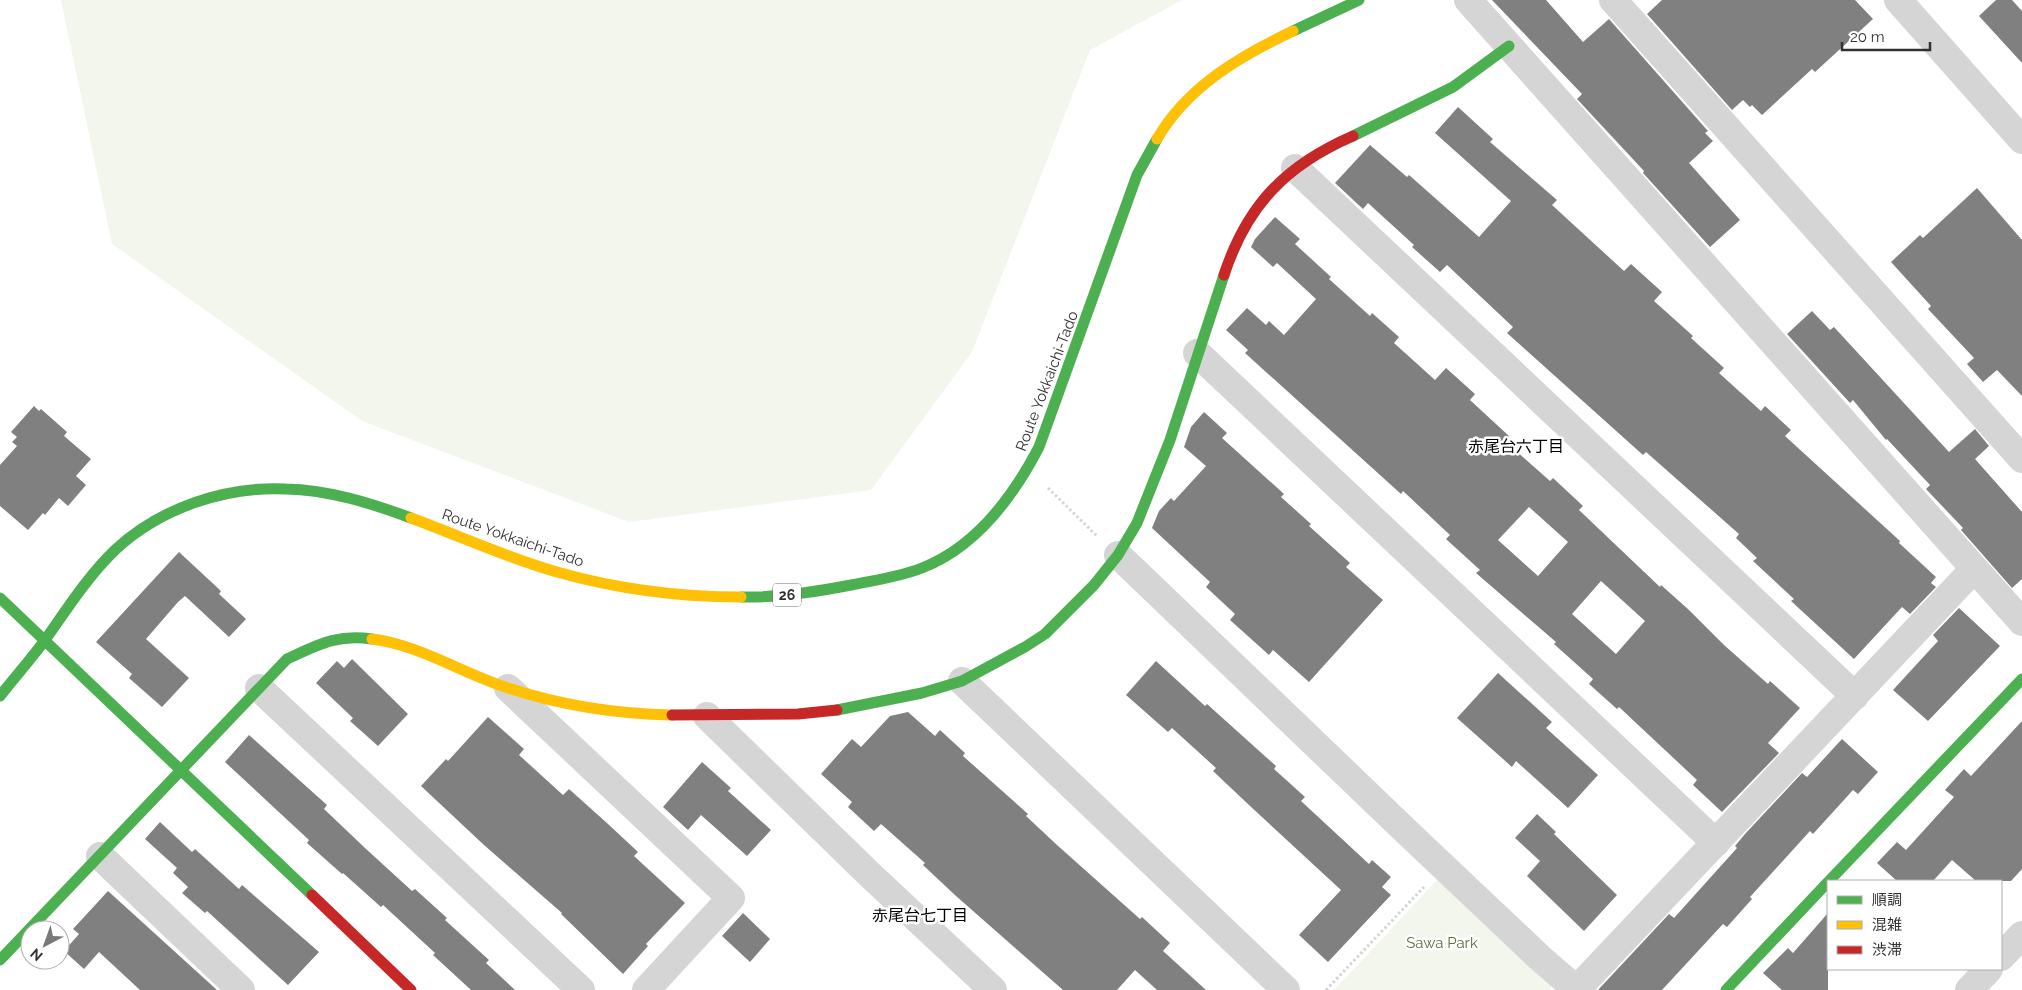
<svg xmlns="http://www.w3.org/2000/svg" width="2022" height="990" font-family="Raleway,'Noto Sans JP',sans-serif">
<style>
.green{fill:#f3f6ed}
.building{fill:#808080;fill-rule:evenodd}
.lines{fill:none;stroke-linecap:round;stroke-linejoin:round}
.path{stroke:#d5d5d5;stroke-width:3;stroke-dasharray:2.5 2.5;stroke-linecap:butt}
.street{stroke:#d5d5d5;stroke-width:28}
.fast{stroke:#4caf50;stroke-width:11}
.slow{stroke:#ffc107;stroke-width:11}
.jam{stroke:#c62828;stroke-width:11}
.labels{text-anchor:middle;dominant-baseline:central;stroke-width:5;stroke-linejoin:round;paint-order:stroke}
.shield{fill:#fff;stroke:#6f6f6f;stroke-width:1}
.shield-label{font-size:14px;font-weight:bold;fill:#313131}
.street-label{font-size:15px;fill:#313131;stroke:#fff}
.park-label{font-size:15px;fill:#596f3c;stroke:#fff}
.neighbourhood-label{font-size:16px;fill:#000;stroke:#fff}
</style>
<rect width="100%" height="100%" fill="#fff"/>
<path class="green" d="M 61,0 L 1182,0 L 1090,50 L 972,352 L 871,490 L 629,522 L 362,421 L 112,244 Z
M 1440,877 L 1551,984 L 1551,990 L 1334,990 Z"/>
<path class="building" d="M 1492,0 L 1546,0 L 1583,42 L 1609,19 L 1708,131 L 1705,133 L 1713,141 L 1689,163 L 1740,220 L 1710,247 L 1643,173 L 1644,171 L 1577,99 L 1582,94 Z
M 1662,0 L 1855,0 L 1873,19 L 1815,72 L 1812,69 L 1762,115 L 1752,105 L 1750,107 L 1743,100 L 1732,110 L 1647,14 Z
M 1996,0 L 2012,0 L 2022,11 L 2022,63 L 1979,16 Z
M 1458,107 L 1493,139 L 1490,142 L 1557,200 L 1552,205 L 1624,271 L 1631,264 L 1662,292 L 1654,301 L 1693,336 L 1691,338 L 1724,368 L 1719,373 L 1761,411 L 1765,406 L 1791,430 L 1785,436 L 1900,541 L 1899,543 L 1936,577 L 1931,583 L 1936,587 L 1910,614 L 1902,607 L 1854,659 L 1791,601 L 1794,599 L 1753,561 L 1757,558 L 1736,538 L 1739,534 L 1646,452 L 1643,455 L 1507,333 L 1513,327 L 1447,265 L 1440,272 L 1412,247 L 1414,245 L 1368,203 L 1363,209 L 1335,183 L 1370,145 L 1407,177 L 1409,175 L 1479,237 L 1511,201 L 1435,133 Z
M 1977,188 L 2022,240 L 2022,396 L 1997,370 L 1983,382 L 1967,364 L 1974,358 L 1928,309 L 1931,306 L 1891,262 L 1920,235 L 1923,238 Z
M 1275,217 L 1300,239 L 1295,244 L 1331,277 L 1329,279 L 1370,316 L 1372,313 L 1399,337 L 1394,343 L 1435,380 L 1446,368 L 1475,394 L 1470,400 L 1509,436 L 1505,441 L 1550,481 L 1553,478 L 1583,506 L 1579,510 L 1660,587 L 1661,585 L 1689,610 L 1724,645 L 1768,684 L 1770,681 L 1800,708 L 1768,743 L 1779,753 L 1722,812 L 1693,785 L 1697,780 L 1619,707 L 1617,709 L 1589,684 L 1593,679 L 1554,644 L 1556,642 L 1476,573 L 1480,570 L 1446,539 L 1450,535 L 1403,491 L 1401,494 L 1245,353 L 1248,350 L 1226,330 L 1247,308 L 1266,325 L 1269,321 L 1284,335 L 1316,299 L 1277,263 L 1273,267 L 1251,247 L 1255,239 ZM 1529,507 L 1568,542 L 1538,576 L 1498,540 ZM 1601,581 L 1645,621 L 1616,654 L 1572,614 Z
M 1812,311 L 1830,330 L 1834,327 L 1949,452 L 1975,429 L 1989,446 L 1975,459 L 2022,512 L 2022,579 L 2012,588 L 1961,530 L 1963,528 L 1926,489 L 1930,485 L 1887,439 L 1886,440 L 1853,400 L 1850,403 L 1787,334 Z
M 34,406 L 39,411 L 41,409 L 67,432 L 64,436 L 91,459 L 76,476 L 86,485 L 68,506 L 59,498 L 45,515 L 43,513 L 28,530 L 0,506 L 0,465 L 17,446 L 12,442 L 17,437 L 11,432 Z
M 1204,412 L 1227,433 L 1222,438 L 1284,494 L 1281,497 L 1311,524 L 1309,526 L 1350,563 L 1346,567 L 1383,600 L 1309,682 L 1273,650 L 1269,655 L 1230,620 L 1235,614 L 1206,587 L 1210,582 L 1152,528 L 1159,511 L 1171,498 L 1174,501 L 1206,466 L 1184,447 L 1191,427 Z
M 179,552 L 221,591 L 219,594 L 246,619 L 229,637 L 185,596 L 178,602 L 146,639 L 189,678 L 162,707 L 129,678 L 132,674 L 96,642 Z
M 1959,608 L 2000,646 L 1928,721 L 1893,690 L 1938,641 L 1933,635 Z
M 352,659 L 408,714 L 378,746 L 350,721 L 353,718 L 316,683 L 337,661 L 344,668 Z
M 1156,661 L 1205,706 L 1207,704 L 1276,766 L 1274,769 L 1305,797 L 1301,801 L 1369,864 L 1372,860 L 1391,877 L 1382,887 L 1391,895 L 1328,962 L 1299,935 L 1341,890 L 1249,805 L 1213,771 L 1216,768 L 1172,728 L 1168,732 L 1126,695 Z
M 1498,673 L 1552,722 L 1546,728 L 1598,775 L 1568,808 L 1516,761 L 1512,767 L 1457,718 Z
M 908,712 L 935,736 L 940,730 L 965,753 L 963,756 L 1028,814 L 1026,816 L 1057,845 L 1140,919 L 1142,917 L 1170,943 L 1163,951 L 1206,990 L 1157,990 L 1135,970 L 1117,990 L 1063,990 L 956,896 L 923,865 L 925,863 L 881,824 L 874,831 L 848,807 L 852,802 L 821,774 L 852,739 L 861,747 L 890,716 Z
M 488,717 L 524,749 L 519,755 L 563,795 L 569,789 L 608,824 L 638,852 L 634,856 L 685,903 L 646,944 L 648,946 L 623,974 L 561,914 L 562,913 L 484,845 L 421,786 L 446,759 L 448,761 Z
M 2022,721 L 2022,869 L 2011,881 L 1976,881 L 1952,860 L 1933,881 L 1897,881 L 1877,863 L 1897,842 L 1906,850 L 1954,797 L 1945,790 L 1964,769 L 1971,776 Z
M 249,735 L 327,805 L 324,809 L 365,848 L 412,891 L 415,889 L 447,918 L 445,920 L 489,960 L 486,963 L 515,990 L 471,990 L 433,955 L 435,953 L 383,905 L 381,907 L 343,873 L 342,874 L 307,843 L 309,840 L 225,762 Z
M 1842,739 L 1878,772 L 1858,794 L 1853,790 L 1813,834 L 1810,831 L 1750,897 L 1752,899 L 1727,927 L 1723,924 L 1662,990 L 1598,990 L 1669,914 L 1674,918 L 1737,848 L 1735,846 L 1745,834 L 1802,773 L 1807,777 Z
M 702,762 L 731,788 L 728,791 L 771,830 L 747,856 L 701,815 L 688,830 L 663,807 Z
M 1537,814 L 1556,832 L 1554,834 L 1617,895 L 1584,931 L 1527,876 L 1540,861 L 1515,838 Z
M 160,822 L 192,852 L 195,849 L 239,889 L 242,885 L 319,952 L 288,985 L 207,911 L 205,913 L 182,893 L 188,887 L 173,873 L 177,868 L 145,839 Z
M 108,891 L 217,990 L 140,990 L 99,952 L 84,969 L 64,951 L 79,934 L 73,929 Z
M 743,913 L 770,939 L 750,962 L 722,936 Z
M 1828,913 L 1828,990 L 1782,990 L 1763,973 L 1788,948 L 1793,953 Z"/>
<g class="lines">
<path class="path" d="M 1048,488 L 1097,536
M 1326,990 L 1424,887"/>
<path class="street" d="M 1468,0 L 2022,622
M 1613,0 L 2022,459
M 1898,0 L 2022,140
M 1295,168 L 1855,696
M 1197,353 L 1716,843
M 1118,555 L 1410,835 L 1540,958 L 1577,990
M 962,681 L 1286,990
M 259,688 L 581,990
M 508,688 L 731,898 L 646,990
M 707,716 L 867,872 L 993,990
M 100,856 L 241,990
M 2001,957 L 2022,935
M 1576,990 L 1974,569
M 1969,990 L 1989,969"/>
<path class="fast" d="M 1293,31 L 1359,0
M 1353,136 L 1453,87 L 1509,46
M 741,597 C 778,598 815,592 851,585 C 875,580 899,577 922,568 C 976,547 1013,497 1039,447 L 1137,175 L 1157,139
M 0,598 L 312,895
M 0,696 C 15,677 31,659 45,640 C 67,609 88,576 115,550 C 160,508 225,486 286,489 C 329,490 371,503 411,518
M 837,710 L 922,693 L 962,681 L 1025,647 L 1045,634 L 1094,585 L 1118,555 L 1137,523 L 1170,440 L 1224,275
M 1829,881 L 2022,679
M 0,960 L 287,659 C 318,645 336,634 372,639
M 1726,990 L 1828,882"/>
<path class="slow" d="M 1157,139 C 1187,87 1240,56 1293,31
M 411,518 C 460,536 507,558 557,572 C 617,589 679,597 741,597
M 372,639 C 417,644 464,674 508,688 C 560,705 618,714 672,715"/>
<path class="jam" d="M 1224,275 C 1247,205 1286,165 1353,136
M 672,715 L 798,714 L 837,710
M 312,895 L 411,990"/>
</g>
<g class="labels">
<rect class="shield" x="773" y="583.5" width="28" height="23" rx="4"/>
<g class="shield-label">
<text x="787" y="595">26</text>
</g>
<g class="street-label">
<text transform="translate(1047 381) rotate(-69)">Route Yokkaichi-Tado</text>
<text transform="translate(513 538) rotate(19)">Route Yokkaichi-Tado</text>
</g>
<g class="park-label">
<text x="1442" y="943">Sawa Park</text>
</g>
<g class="neighbourhood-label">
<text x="1516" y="446">赤尾台六丁目</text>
<text x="920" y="915">赤尾台七丁目</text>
</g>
</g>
<rect x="1827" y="880" width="175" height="90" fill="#ffffff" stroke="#adadad"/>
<rect x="1837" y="896" width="25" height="8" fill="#4caf50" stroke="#adadad"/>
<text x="1872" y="905" font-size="15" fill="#313131">順調</text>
<rect x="1837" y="921" width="25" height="8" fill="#ffc107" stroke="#adadad"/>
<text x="1872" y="930" font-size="15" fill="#313131">混雑</text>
<rect x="1837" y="946" width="25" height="8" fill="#c62828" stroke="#adadad"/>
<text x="1872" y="955" font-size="15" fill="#313131">渋滞</text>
<g transform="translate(45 945) rotate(221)"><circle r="24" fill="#ffffff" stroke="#adadad"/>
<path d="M0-4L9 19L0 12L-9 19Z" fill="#797979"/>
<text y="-8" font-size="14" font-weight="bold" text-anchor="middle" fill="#313131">N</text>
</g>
<path d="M1842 42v8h88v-8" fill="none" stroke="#313131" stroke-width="2.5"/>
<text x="1850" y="42" font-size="15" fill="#313131" stroke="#ffffff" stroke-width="4" paint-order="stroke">20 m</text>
</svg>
